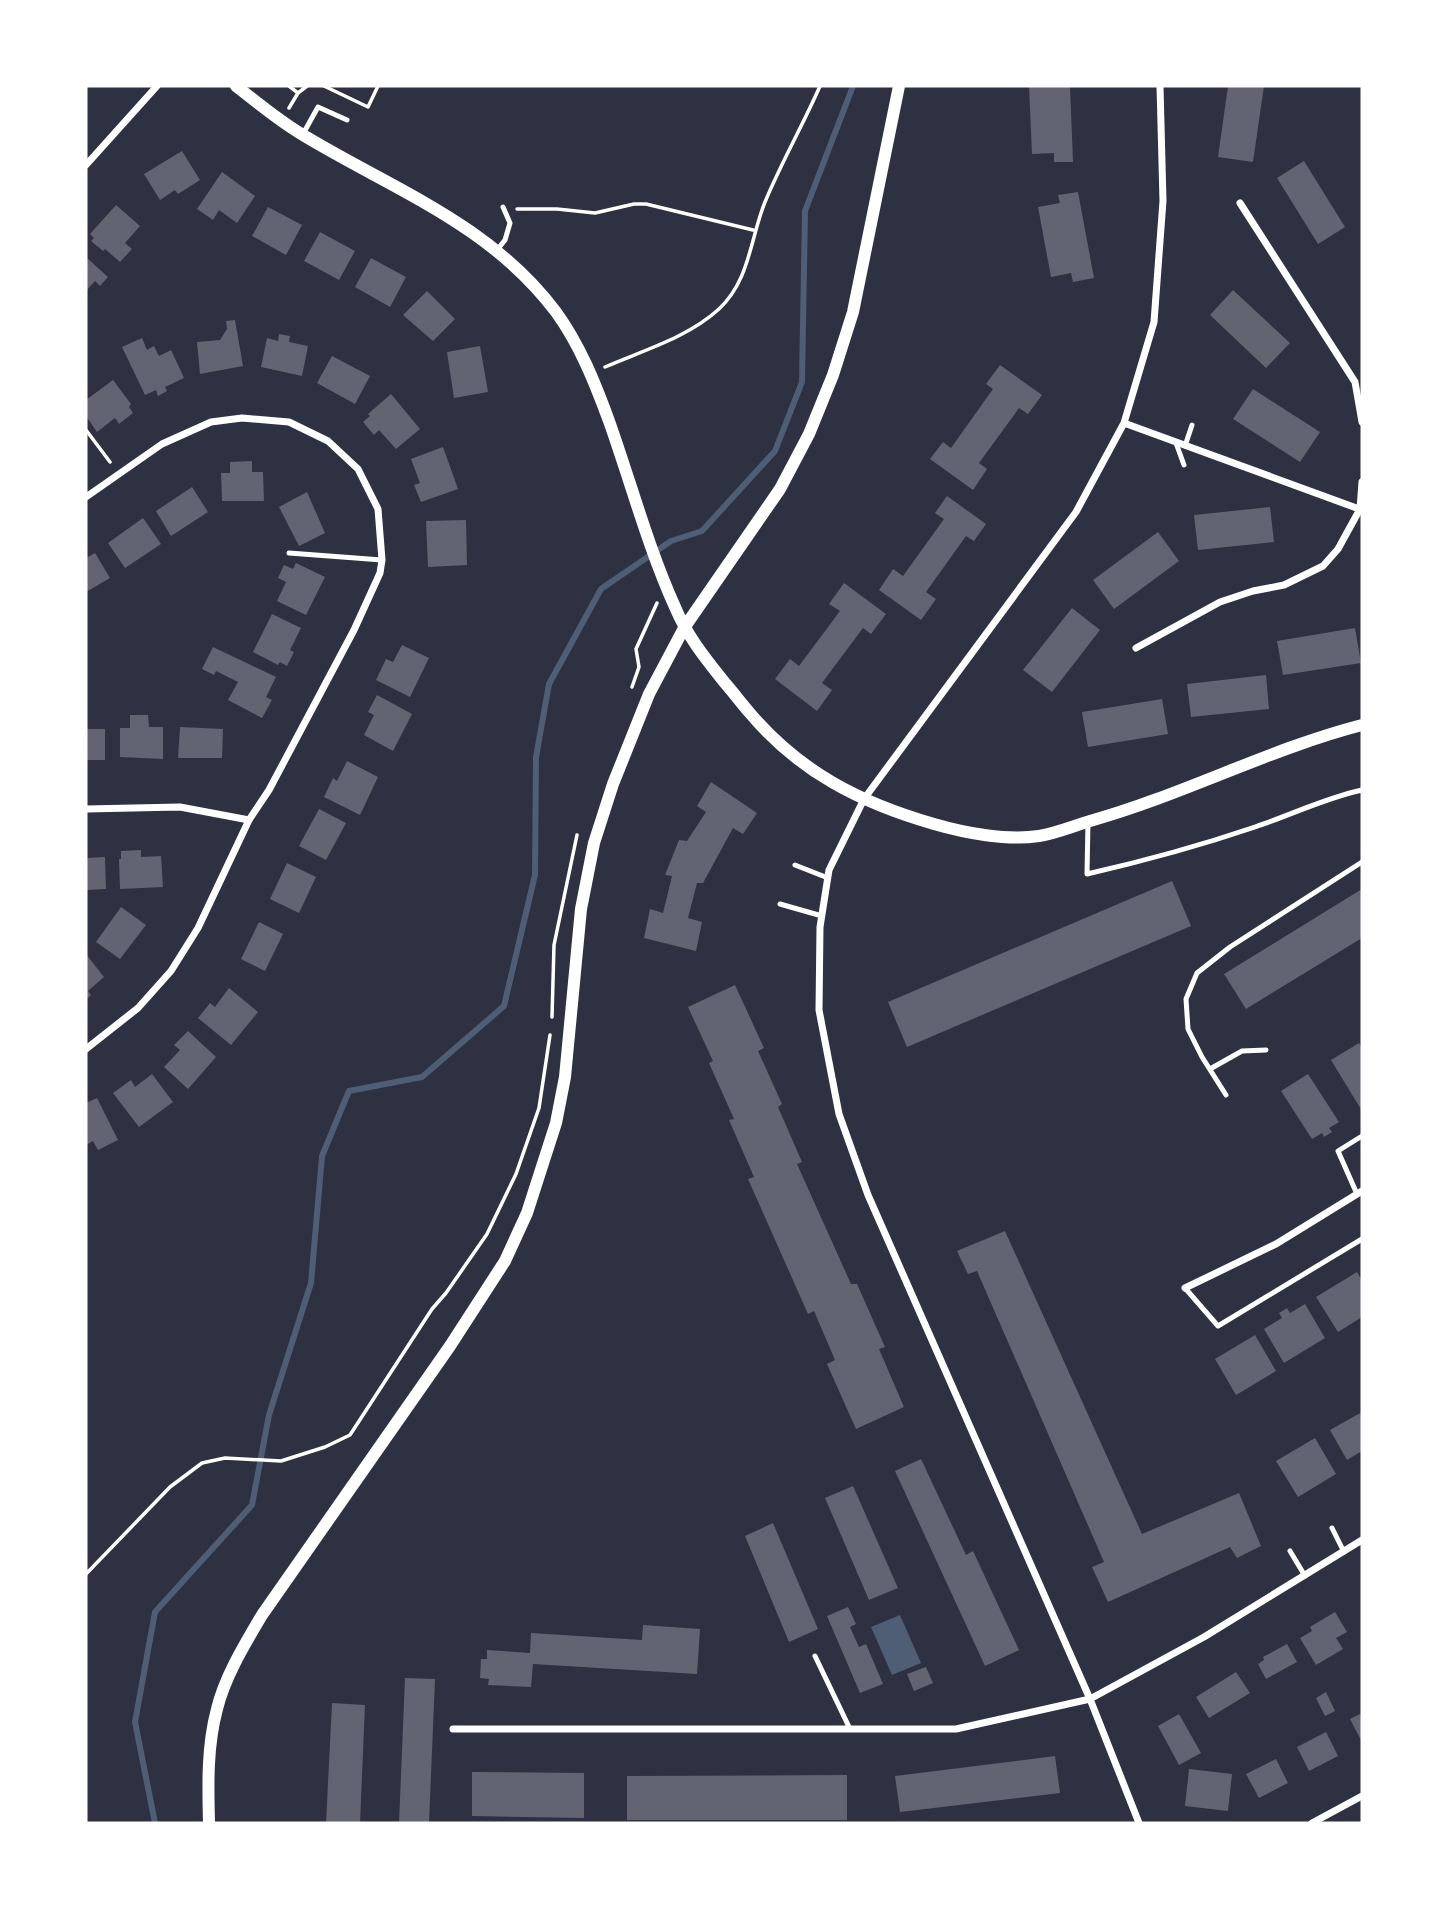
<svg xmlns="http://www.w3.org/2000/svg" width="1448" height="1909" font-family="'DejaVu Sans',sans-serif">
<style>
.water{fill:#4f5d75}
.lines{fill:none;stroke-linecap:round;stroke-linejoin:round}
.stream{stroke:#4f5d75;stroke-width:6}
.building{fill:#626471}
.path{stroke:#fff;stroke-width:3.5}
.service{stroke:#fff;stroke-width:5}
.minor{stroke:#fff;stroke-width:7}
.tertiary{stroke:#fff;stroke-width:12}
</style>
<rect width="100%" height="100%" fill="#2d3142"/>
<path class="water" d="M 900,1615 L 921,1663 L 892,1675 L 871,1627 Z"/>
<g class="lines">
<path class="stream" d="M 155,1823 L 135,1722 L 155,1612 L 252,1505 L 269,1415 L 311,1283 L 322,1156 L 349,1091 L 422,1077 L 504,1006 L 535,875 L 536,757 L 549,684 L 601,589 L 671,541 L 702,531 L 775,451 L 802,382 L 805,211 L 853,86"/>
</g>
<path class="building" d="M 1029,86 L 1070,86 L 1073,162 L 1054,162 L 1054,153 L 1032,154 Z
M 1228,86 L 1264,86 L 1253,162 L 1218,157 Z
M 182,151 L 200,180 L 178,194 L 175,190 L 160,200 L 144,174 Z
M 1304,161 L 1345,227 L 1318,244 L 1277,178 Z
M 222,172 L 255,196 L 237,223 L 219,210 L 213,220 L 197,209 Z
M 1078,192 L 1094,278 L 1073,282 L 1071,273 L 1051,277 L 1038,207 L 1060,203 L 1058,195 Z
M 116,205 L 140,226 L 125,243 L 132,249 L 120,262 L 105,249 L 103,251 L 91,241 L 94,238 L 90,234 Z
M 268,207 L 302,225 L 286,255 L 252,236 Z
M 320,232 L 355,251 L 339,280 L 304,261 Z
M 86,257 L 108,277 L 100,286 L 95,281 L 86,291 Z
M 371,258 L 406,277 L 390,307 L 355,287 Z
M 1233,290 L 1290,343 L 1266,368 L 1210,315 Z
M 427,291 L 455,319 L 433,341 L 403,315 Z
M 235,320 L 243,366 L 200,374 L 197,342 L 220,340 L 227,329 L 226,321 Z
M 279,334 L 290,336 L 289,342 L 308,346 L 302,376 L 261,367 L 267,338 L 278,341 Z
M 142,338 L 147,350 L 154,346 L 159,356 L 171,350 L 184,378 L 165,387 L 167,391 L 158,396 L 156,390 L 145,395 L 122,347 Z
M 480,346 L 488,392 L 454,398 L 447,352 Z
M 332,356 L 370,376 L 355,404 L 317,383 Z
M 1000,365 L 1042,395 L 1028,414 L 1019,408 L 979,463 L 987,469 L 973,490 L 930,459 L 943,442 L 951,448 L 993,389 L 986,384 Z
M 113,380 L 131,404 L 129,407 L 133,413 L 119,424 L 115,418 L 97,432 L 86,416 L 86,400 Z
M 1253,389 L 1320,432 L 1300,462 L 1233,419 Z
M 391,394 L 420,429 L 396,449 L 379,430 L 374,435 L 363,422 L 370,416 L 368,414 Z
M 443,447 L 458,489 L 421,502 L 414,485 L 420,483 L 411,459 Z
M 252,461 L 252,472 L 263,472 L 264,501 L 222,501 L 221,473 L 230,473 L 230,462 Z
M 192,487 L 208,512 L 171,536 L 156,511 Z
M 307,492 L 325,533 L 299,546 L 279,507 Z
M 947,496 L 986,524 L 974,541 L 966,536 L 926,592 L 936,599 L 921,620 L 879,590 L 893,569 L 903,576 L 944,519 L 935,513 Z
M 1270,507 L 1274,542 L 1198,550 L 1194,515 Z
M 143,518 L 161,544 L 125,568 L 108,543 Z
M 466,520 L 467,565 L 428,567 L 426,521 Z
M 1158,532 L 1179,561 L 1114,609 L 1093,580 Z
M 95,553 L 110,578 L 86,592 L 86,558 Z
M 296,563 L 325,577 L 306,615 L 277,601 L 286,582 L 278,578 L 284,565 L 293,569 Z
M 844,583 L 886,614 L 871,634 L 863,628 L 822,683 L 832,690 L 817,711 L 775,679 L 790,659 L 799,666 L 840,611 L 829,604 Z
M 1072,608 L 1100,630 L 1052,692 L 1023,670 Z
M 272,614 L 301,628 L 290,650 L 294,652 L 287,666 L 280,662 L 278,665 L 253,652 Z
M 1355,628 L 1361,663 L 1283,675 L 1277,641 Z
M 402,645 L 429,658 L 410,697 L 376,680 L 386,659 L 393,662 Z
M 213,647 L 276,677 L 266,697 L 272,700 L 262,718 L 228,700 L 238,682 L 216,671 L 214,675 L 202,669 Z
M 1266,675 L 1269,709 L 1191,717 L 1187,684 Z
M 377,695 L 412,714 L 393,751 L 364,735 L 374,715 L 368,712 Z
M 1162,699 L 1168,734 L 1088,747 L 1082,712 Z
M 130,715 L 148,715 L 149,727 L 163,727 L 163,759 L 120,757 L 120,728 L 130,728 Z
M 180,727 L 223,729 L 222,758 L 178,758 Z
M 86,729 L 105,729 L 105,760 L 86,760 Z
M 347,761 L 378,777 L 360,815 L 324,797 L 333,778 L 337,781 Z
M 711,782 L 757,813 L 743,834 L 733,828 L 703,883 L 697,883 L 688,918 L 702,922 L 696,951 L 644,938 L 650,909 L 663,913 L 672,876 L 665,875 L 679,840 L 687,841 L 706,812 L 697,806 Z
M 319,809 L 346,823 L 326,860 L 299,846 Z
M 141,850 L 141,857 L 161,856 L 163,887 L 120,889 L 119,859 L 121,859 L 121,851 Z
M 105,857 L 106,889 L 86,890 L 86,858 Z
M 287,863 L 316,877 L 299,913 L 270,899 Z
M 1172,881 L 1191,926 L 907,1047 L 888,1002 Z
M 1362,889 L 1362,938 L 1246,1009 L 1224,974 Z
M 121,907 L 146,925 L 120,959 L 96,942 Z
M 259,922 L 283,934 L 265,971 L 241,959 Z
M 86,954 L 104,977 L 88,991 L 91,995 L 86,1000 Z
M 735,985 L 764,1048 L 758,1051 L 782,1104 L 778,1107 L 802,1162 L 797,1164 L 851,1284 L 857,1284 L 885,1347 L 879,1349 L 904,1407 L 856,1429 L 827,1364 L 835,1360 L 814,1311 L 808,1314 L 748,1179 L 754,1177 L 729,1120 L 734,1119 L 709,1063 L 713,1061 L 688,1007 Z
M 229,988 L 258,1012 L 231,1045 L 198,1018 L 210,1003 L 215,1007 Z
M 188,1031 L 216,1057 L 188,1089 L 164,1067 L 180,1050 L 174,1045 Z
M 1359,1043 L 1362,1048 L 1362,1111 L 1331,1060 Z
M 152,1074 L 173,1102 L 139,1127 L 113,1093 L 131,1080 L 135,1087 Z
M 1308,1074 L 1339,1122 L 1329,1128 L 1332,1132 L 1324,1137 L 1322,1133 L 1312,1139 L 1281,1091 Z
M 97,1098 L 118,1140 L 98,1150 L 93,1141 L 86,1145 L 86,1103 Z
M 1005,1231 L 1142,1534 L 1239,1493 L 1261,1546 L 1237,1558 L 1230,1547 L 1108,1602 L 1092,1567 L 1104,1562 L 977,1271 L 968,1274 L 957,1251 Z
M 1357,1272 L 1362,1281 L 1362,1317 L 1338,1332 L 1316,1297 Z
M 1305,1304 L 1325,1338 L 1284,1363 L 1264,1329 L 1282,1318 L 1279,1313 L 1287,1308 L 1290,1313 Z
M 1255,1335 L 1276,1371 L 1236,1395 L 1215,1359 Z
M 1362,1412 L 1362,1451 L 1347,1460 L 1330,1430 Z
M 1315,1438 L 1336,1474 L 1298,1497 L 1276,1461 Z
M 921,1459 L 966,1555 L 973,1551 L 1019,1650 L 985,1666 L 895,1471 Z
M 853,1486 L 898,1588 L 869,1600 L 825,1498 Z
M 773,1523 L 818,1629 L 789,1642 L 745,1536 Z
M 848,1607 L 856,1624 L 850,1627 L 859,1647 L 866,1644 L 883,1684 L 860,1693 L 827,1616 Z
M 1335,1612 L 1347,1632 L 1336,1638 L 1343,1649 L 1316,1665 L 1300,1638 L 1312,1631 L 1310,1627 Z
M 643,1625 L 700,1629 L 697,1674 L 533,1664 L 531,1687 L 488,1685 L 489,1679 L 480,1678 L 481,1659 L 487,1659 L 487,1650 L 530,1653 L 531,1633 L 642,1640 Z
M 1287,1644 L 1297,1662 L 1266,1679 L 1258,1664 L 1264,1660 L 1263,1657 Z
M 926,1667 L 933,1683 L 914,1691 L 907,1674 Z
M 1236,1672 L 1250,1693 L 1209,1718 L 1196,1697 Z
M 405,1678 L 435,1679 L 429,1823 L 399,1823 Z
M 1326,1692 L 1335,1711 L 1325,1716 L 1316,1698 Z
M 332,1703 L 365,1705 L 360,1823 L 326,1823 Z
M 1362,1713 L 1362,1742 L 1350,1719 Z
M 1179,1714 L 1201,1753 L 1179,1765 L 1158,1726 Z
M 1326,1732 L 1338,1756 L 1309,1771 L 1297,1747 Z
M 1055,1756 L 1060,1793 L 900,1812 L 895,1776 Z
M 1276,1759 L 1288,1783 L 1259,1798 L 1246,1774 Z
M 1189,1769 L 1232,1774 L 1228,1811 L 1185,1806 Z
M 472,1772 L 584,1773 L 584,1818 L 472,1816 Z
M 847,1775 L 847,1820 L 627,1820 L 627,1776 Z"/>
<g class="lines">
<path class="path" d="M 289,86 L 298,93
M 324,86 L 368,107 L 378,86
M 289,108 L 298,93 L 307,86
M 517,209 L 557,209 L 595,213 L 634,204 L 646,204 L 753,230
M 605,367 C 644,350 687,338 719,309 C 750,280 750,239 765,202 C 781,163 803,125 820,86
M 86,430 L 110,462
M 632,687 L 639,667 L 636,649 L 657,603
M 552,1017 L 554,945 L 577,835
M 86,1574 L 170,1487 L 202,1463 L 225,1458 L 281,1461 L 325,1447 L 350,1435 L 432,1309 L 446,1293 L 487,1234 L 516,1174 L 539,1108 L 550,1035"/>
<path class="service" d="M 303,134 L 318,107 L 347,120
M 497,250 L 505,240 L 510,223 L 503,207
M 1176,443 L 1184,465
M 1185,446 L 1192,425
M 289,553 L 382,560
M 1088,822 L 1087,874 C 1144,861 1199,846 1255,827 C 1291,815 1325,798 1362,790
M 795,865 L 828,878
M 780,904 L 822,916
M 1210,1069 L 1242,1051 L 1266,1050
M 1226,1095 L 1202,1057 L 1188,1029 L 1186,999 L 1197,973 L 1230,947 L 1362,862
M 1357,1194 L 1338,1151 L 1362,1136
M 1185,1288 L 1218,1326 L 1362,1239
M 1332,1528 L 1344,1552
M 1290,1551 L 1305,1576
M 815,1656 L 850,1729"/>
<path class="minor" d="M 86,165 L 157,86
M 1240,203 L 1355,382 L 1362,422
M 1124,423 L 1362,510
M 86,497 L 162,444 L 211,422 L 242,418 L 289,422 L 328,441 L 358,469 L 378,509 L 382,560 L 380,573 L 354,630 L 269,790 L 249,820 L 198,928 L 171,971 L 138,1008 L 86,1049
M 1136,648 L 1220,602 L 1253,591 L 1284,585 L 1323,566 L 1338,549 L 1360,509 L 1362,482
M 86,809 L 180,807 L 249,820
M 1185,1288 L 1276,1244 L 1362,1191
M 453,1729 L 956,1729 L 1090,1699 L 1204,1637 L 1362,1540
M 1139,1823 L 1090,1699 L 868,1195 L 839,1114 L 819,1010 L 820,927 L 829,870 L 864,799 L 1076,512 L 1124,423 L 1154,322 L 1163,201 L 1160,86
M 1312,1823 L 1362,1796"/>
<path class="tertiary" d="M 236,86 C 258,103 279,121 303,135 C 394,190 490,224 556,312 C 580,345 595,383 609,421 C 631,483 648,547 675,607 C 687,636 706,659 725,683 C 733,692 741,703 749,712 C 799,772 861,803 934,824 C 965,833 1007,841 1039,836 C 1057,833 1073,826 1090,821 C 1183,795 1269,749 1362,725
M 209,1823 C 208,1785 207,1746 217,1709 C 225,1676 245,1644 262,1615 L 450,1346 L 505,1261 L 527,1213 L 556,1123 L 565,1077 L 581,909 L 594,843 L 613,784 L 649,694 L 684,628 L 780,489 L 809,434 L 833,375 L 853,312 L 899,86"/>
</g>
<rect width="1448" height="1909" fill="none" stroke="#ffffff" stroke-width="175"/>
</svg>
